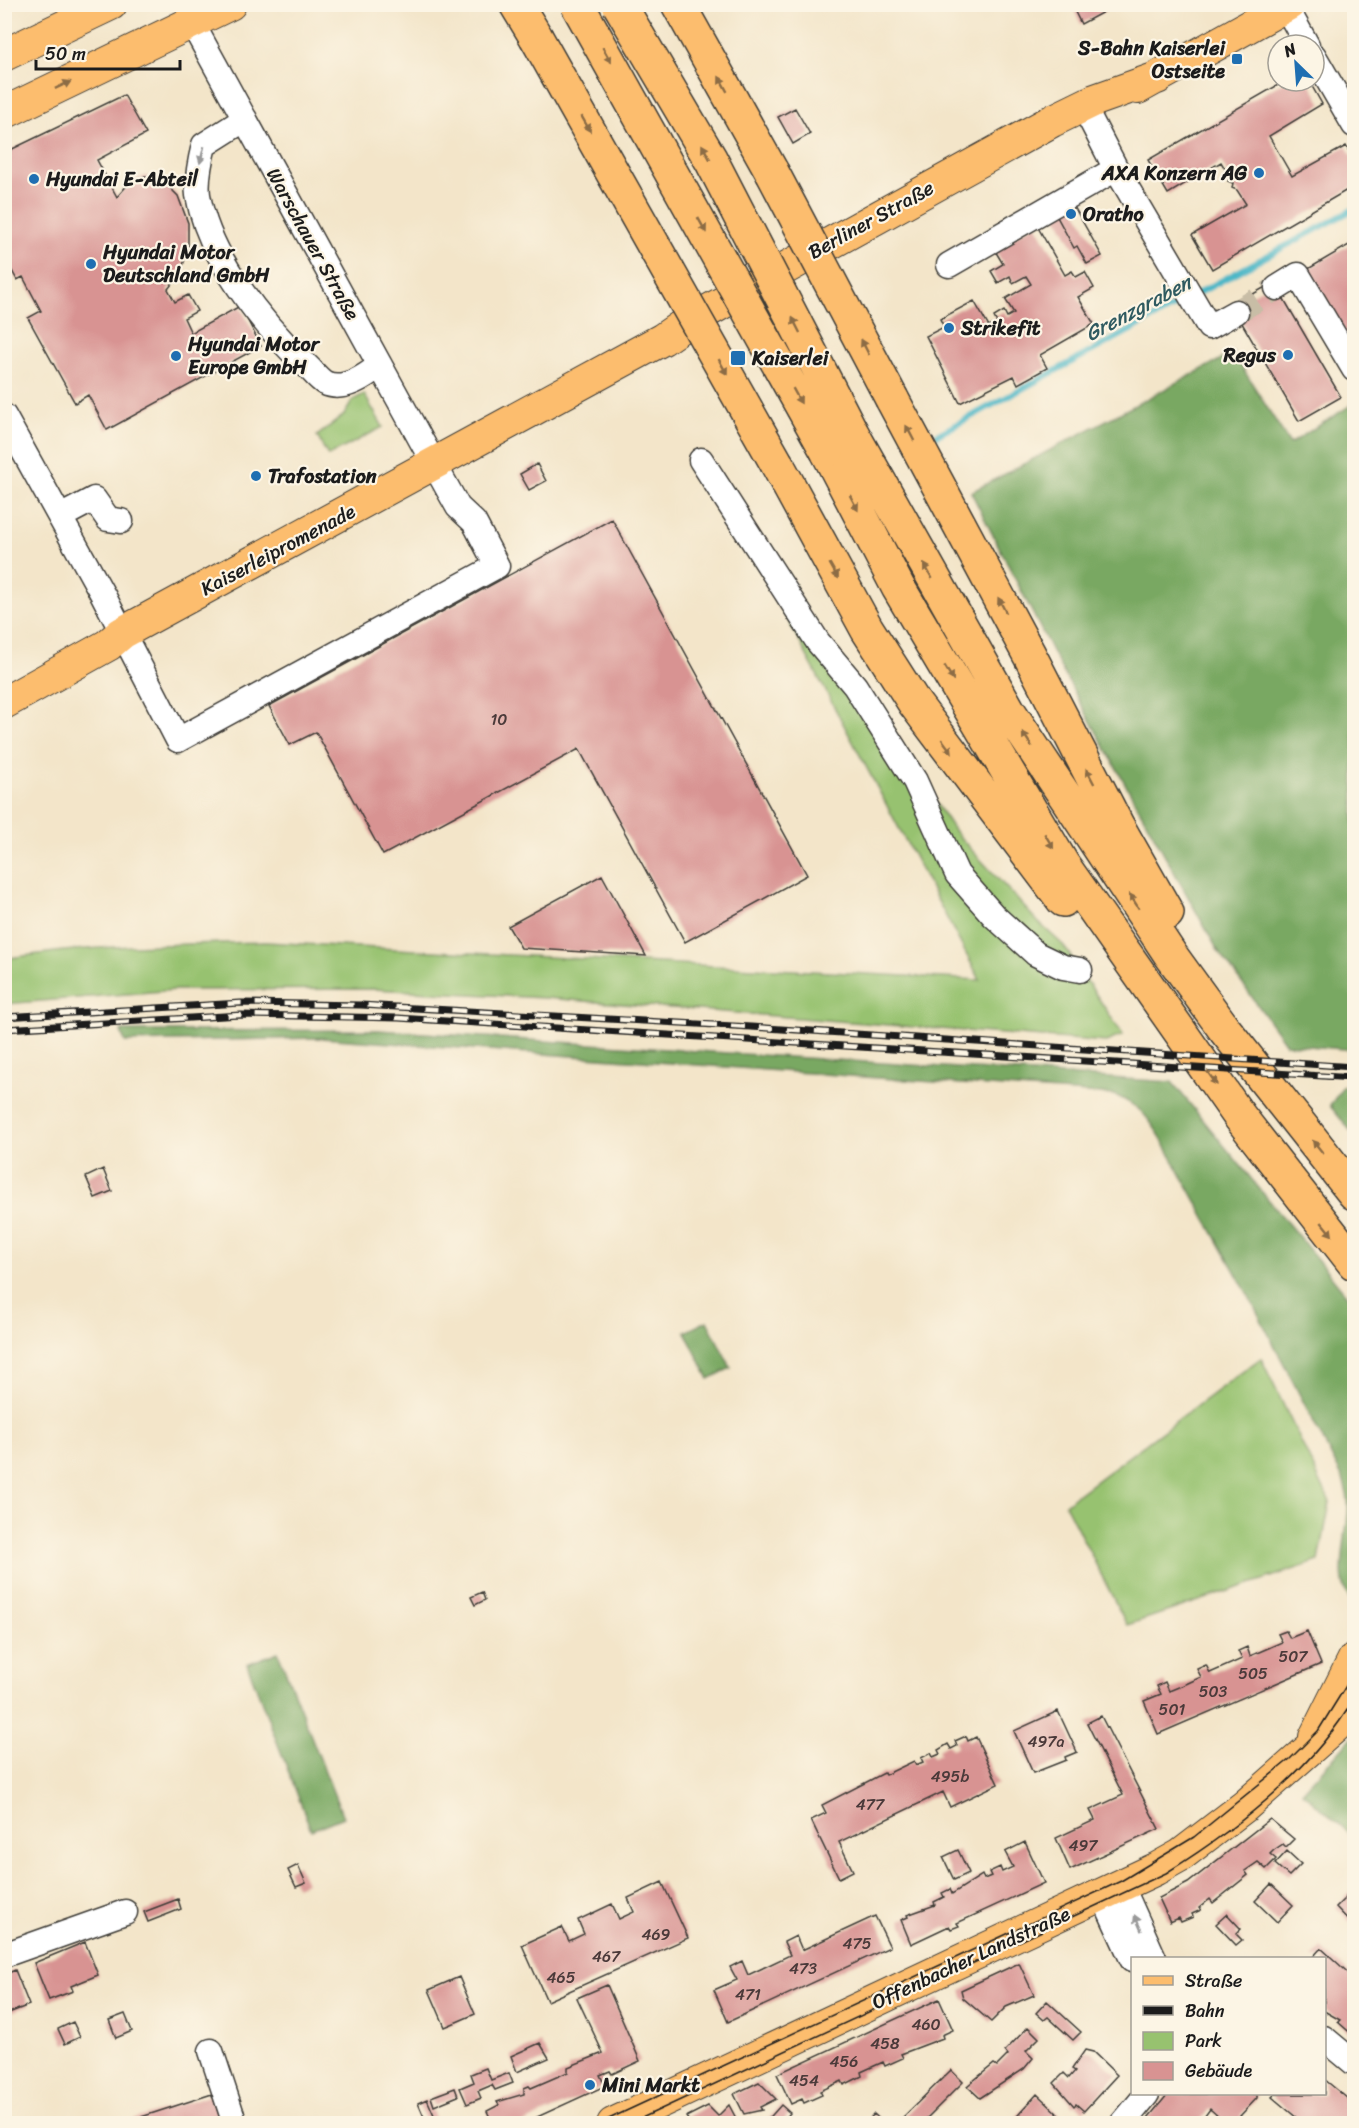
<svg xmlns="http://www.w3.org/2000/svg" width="1359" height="2128" font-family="Sriracha,sans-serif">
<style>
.green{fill:#97c26f;stroke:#5a6f46;stroke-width:1.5}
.forest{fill:#79a862;stroke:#4a623f;stroke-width:1.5}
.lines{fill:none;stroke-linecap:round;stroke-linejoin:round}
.stream{stroke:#4bb7c7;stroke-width:6}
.building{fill:#d89392}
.minor-tunnel{stroke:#c8bda6;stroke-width:24;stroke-dasharray:24 12;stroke-linecap:butt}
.minor-casing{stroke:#3c3a36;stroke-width:27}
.major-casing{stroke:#3c3a36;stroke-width:34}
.highway-casing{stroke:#3c3a36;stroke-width:36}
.minor{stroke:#fff;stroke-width:24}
.major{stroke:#fcbd6e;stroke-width:32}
.highway{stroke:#fcbd6e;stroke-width:33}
.tram{stroke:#1c1c1c;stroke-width:1.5}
.rail-casing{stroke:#1c1c1c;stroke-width:7}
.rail{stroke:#fcf5e5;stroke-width:4.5;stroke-dasharray:14;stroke-linecap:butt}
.highway-bridge-casing{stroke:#3c3a36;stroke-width:36;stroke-linecap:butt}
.highway-bridge{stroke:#fcbd6e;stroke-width:33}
.oneway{fill:#8c6c45}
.oneway2{fill:#999}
.poi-dot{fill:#1f6fb2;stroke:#fcf5e5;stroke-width:2}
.labels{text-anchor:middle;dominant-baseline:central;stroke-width:4.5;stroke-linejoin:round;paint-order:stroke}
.number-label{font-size:16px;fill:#4b3a3a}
.poi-label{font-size:20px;font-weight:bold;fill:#1c1c1c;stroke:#fcf5e5;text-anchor:start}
.street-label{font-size:20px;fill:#1c1c1c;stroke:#fcf5e5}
.water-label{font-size:21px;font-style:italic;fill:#2f5a60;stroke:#fcf5e5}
</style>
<rect width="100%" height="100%" fill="#fcf5e5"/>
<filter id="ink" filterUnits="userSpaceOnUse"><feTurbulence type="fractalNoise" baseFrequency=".0167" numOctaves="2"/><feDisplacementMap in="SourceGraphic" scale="12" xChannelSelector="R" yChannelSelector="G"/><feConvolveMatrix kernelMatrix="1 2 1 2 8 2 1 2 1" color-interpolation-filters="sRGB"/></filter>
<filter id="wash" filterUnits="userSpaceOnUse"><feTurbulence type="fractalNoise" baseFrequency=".008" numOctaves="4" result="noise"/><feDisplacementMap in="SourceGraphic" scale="24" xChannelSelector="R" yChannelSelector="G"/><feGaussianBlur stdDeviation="1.35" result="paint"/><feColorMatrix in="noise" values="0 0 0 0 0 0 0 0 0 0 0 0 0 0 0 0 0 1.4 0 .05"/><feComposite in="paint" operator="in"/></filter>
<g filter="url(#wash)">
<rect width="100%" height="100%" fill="#f3e5c9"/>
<path class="green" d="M 364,394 L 383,427 L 328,456 L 317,436 L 344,415 L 353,400 Z
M 752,553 L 854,681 L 956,833 L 1038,922 L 1063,945 L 1123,1035 L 1106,1042 L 545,998 L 373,989 L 175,990 L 5,1004 L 5,959 C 87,945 181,944 265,942 L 980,980 Z
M 1261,1358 L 1330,1502 L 1319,1561 L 1127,1625 L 1065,1504 Z"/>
<path class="forest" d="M 1233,353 L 1290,444 L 1354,403 L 1354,1050 L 1286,1044 L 1217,949 L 1057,661 L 971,492 Z
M 378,1030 L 1172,1082 L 1354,1304 L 1354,1603 C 1330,1583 1350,1531 1348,1503 C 1348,1495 1345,1487 1343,1479 L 1253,1304 L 1158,1133 C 1144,1112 1138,1106 1115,1095 L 320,1038 L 125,1042 L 121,1031 Z
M 1343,1086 L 1354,1087 L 1354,1135 L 1330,1106 Z
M 707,1321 L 731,1368 L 709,1379 L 685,1332 Z
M 278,1652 L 343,1817 L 311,1830 L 247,1664 Z
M 1354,1735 L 1354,1837 L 1302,1792 Z"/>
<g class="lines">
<path class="stream" d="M 1197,294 L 1354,209
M 937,435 L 1188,299"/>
</g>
<g id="blocks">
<path class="building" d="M 1071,4 L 1118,4 L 1081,24 Z
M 1285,81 L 1309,81 L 1322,104 L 1269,136 L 1292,176 L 1346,146 L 1354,160 L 1354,186 L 1212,269 L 1192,235 L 1246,204 L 1237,190 L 1232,188 L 1233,183 L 1228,181 L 1230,177 L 1221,162 L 1168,194 L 1148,160 Z
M 124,95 L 146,134 L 97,160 L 117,197 L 130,182 L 145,176 L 161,179 L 178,196 L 188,223 L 188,248 L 181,273 L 168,289 L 175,302 L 188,295 L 197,311 L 184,318 L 191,333 L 240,306 L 261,346 L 107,430 L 88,395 L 75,403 L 28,318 L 41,311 L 23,277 L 17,280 L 4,256 L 4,252 L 8,250 L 4,243 L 4,153 Z
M 795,108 L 810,134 L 793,144 L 778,117 Z
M 1072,203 L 1102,256 L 1087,264 L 1077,246 L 1074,248 L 1055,213 Z
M 1036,224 L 1065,275 L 1072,271 L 1076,277 L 1085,272 L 1094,288 L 1078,297 L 1094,324 L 1040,355 L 1047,368 L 1018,384 L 1014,376 L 960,403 L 926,336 L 944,327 L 940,319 L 974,301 L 989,327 L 997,323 L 994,317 L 1004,311 L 1007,317 L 1014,313 L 1005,299 L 1031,284 L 1026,276 L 1013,283 L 1010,276 L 998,283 L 991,271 L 1003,264 L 994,249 Z
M 1354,242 L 1354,349 L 1308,269 Z
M 1274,282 L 1341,397 L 1299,421 L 1232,306 Z
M 537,464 L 546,481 L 529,490 L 520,474 Z
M 612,519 L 807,875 L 685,942 L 579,749 L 383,855 L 316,732 L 290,745 L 269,706 Z
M 602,875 L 646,956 L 521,948 L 508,926 Z
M 103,1169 L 112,1191 L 95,1198 L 86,1177 Z
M 482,1592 L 485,1600 L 475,1605 L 471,1597 Z
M 1286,1631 L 1290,1638 L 1307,1631 L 1321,1664 L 1158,1734 L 1144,1701 L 1161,1694 L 1157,1686 L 1165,1682 L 1169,1691 L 1186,1684 L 1201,1677 L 1197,1669 L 1206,1665 L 1210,1673 L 1242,1659 L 1238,1651 L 1247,1647 L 1250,1656 L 1282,1642 L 1278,1634 Z
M 1058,1711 L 1077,1752 L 1065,1757 L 1066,1760 L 1033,1773 L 1014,1731 Z
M 1101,1716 L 1159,1829 L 1070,1870 L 1056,1838 L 1095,1820 L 1090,1810 L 1123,1795 L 1087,1723 Z
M 966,1736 L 968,1741 L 976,1737 L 998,1784 L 950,1807 L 943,1792 L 839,1842 L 853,1871 L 839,1878 L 811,1820 L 826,1813 L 822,1805 L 884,1773 L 885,1775 L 914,1761 L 916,1765 L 923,1762 L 921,1758 L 931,1753 L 933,1757 L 940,1754 L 938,1750 L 948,1744 L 951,1749 L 957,1746 L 955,1741 Z
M 1270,1819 L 1294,1839 L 1286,1847 L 1283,1844 L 1274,1850 L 1270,1854 L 1276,1859 L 1266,1869 L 1258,1862 L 1245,1871 L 1248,1875 L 1213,1903 L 1210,1899 L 1199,1908 L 1201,1910 L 1192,1914 L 1193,1917 L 1181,1922 L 1179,1918 L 1170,1922 L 1159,1898 L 1188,1883 Z
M 1025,1842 L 1044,1883 L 957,1923 L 959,1926 L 951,1929 L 949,1926 L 911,1944 L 901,1920 L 908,1917 L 907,1915 L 935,1905 L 934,1902 L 944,1897 L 942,1893 L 950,1889 L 952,1894 L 982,1875 L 984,1879 L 991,1876 L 989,1872 L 1000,1867 L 1002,1872 L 1013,1867 L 1005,1852 Z
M 958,1850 L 969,1873 L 954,1880 L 943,1857 Z
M 1287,1851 L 1301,1864 L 1289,1876 L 1275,1864 Z
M 298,1865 L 306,1883 L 296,1887 L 288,1870 Z
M 662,1882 L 688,1938 L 547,2001 L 522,1945 L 562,1927 L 569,1941 L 584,1934 L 578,1920 L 612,1904 L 619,1919 L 634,1912 L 628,1898 Z
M 1271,1884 L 1293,1905 L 1277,1922 L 1255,1901 Z
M 1354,1889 L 1354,1926 L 1336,1907 Z
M 178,1899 L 181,1909 L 148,1922 L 144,1912 Z
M 1227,1914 L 1241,1929 L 1236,1934 L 1242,1940 L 1236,1945 L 1216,1924 Z
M 875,1916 L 890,1947 L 728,2022 L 714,1990 L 737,1980 L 730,1967 L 742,1961 L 748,1975 L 790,1955 L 784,1942 L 796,1936 L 802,1950 Z
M 85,1942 L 98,1975 L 71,1986 L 73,1991 L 49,2000 L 34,1963 Z
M 1321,1948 L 1354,1978 L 1354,2036 L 1338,2022 L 1340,2020 L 1324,2011 L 1324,1958 L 1312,1958 Z
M 1019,1963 L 1034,1995 L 1006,2007 L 991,2022 L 963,1998 L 961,1990 Z
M 15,1970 L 29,2005 L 4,2015 L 4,1975 Z
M 459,1977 L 475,2014 L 445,2027 L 429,1990 Z
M 607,1985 L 640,2061 L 612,2074 L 610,2071 L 600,2075 L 605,2086 L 522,2124 L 493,2124 L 487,2111 L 499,2105 L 497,2102 L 524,2094 L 524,2088 L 529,2086 L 531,2088 L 568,2072 L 568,2067 L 603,2053 L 577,1998 Z
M 939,1999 L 953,2030 L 942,2035 L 943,2038 L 901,2054 L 903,2058 L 885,2066 L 883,2062 L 861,2072 L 862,2076 L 844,2085 L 842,2081 L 820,2091 L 822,2095 L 804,2103 L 802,2099 L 791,2104 L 777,2074 Z
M 1047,2001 L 1081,2032 L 1073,2040 L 1048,2017 L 1044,2020 L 1036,2013 Z
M 125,2014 L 132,2031 L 116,2038 L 109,2020 Z
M 73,2022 L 80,2037 L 65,2044 L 58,2029 Z
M 1028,2027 L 1039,2038 L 1026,2051 L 1033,2058 L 1024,2069 L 980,2098 L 967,2086 L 994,2064 L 997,2066 L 1008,2055 L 1005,2051 Z
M 540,2043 L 549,2058 L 517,2072 L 511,2056 Z
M 1085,2050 L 1093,2052 L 1117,2075 L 1084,2111 L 1076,2104 L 1074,2106 L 1054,2083 L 1064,2073 L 1069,2078 L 1075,2071 L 1072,2069 Z
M 486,2068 L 491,2080 L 509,2073 L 513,2083 L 495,2090 L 492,2085 L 478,2091 L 481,2098 L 467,2104 L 460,2088 L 474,2082 L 471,2074 Z
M 951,2070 L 963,2082 L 921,2124 L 896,2124 Z
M 1324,2079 L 1354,2104 L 1354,2124 L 1304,2124 L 1272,2097 L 1275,2094 L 1324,2094 Z
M 759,2082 L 776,2099 L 760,2107 L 762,2110 L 744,2114 L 734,2094 Z
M 455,2088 L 458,2096 L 434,2106 L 431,2097 Z
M 212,2094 L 222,2124 L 133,2124 L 132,2120 Z
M 1037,2094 L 1061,2117 L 1055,2124 L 1010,2124 Z
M 1168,2094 L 1257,2094 L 1257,2098 L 1240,2116 L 1248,2124 L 1227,2124 L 1210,2109 L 1199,2124 L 1143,2124 Z
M 427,2099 L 437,2122 L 433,2124 L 427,2124 L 418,2103 Z
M 729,2105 L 739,2124 L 691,2124 L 686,2117 L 708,2106 L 718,2116 Z
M 781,2105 L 790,2113 L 781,2124 L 764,2124 Z
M 874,2114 L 885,2124 L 865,2124 Z"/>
</g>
</g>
<g filter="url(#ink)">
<use href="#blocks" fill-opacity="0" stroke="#3c3a36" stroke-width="1.5"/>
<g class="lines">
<path class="minor-tunnel" d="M 1236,312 L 1277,288"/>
<defs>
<path id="minor" d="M 1286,7 L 1307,45
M 1314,56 L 1354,125
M 1083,105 L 1116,169 L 1209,327 L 1236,312
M 245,119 L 204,145 C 200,161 196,179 198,195 C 208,256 261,323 305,364 C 311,369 318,379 325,383 C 344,392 366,376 380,365
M 949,265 L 1116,169
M 1277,288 L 1298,275 L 1354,369
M 4,416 L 103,595 L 178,740 L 497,566 L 474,522 L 458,507 L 449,491 L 192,23
M 701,460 L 818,642 L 855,686 L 915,781 L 957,874 L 994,916 L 1036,954 L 1063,967 L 1080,970
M 60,517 L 94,499 L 108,519 L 121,521
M 1122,1887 L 1154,1958
M 1103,1896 L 1132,1959
M 4,1955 L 125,1912
M 1324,2038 L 1354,2063
M 211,2051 L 235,2124
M 1122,2124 L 1147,2094"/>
<path id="major" d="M 4,55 L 111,4
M 1138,88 L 1289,4
M 4,113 L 230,4
M 4,703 L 108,645 L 122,633 L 663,339 L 686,323 L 1052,121 L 1095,100 L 1157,78
M 1315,1737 L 1354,1659
M 613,2124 L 1156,1869 L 1181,1855 L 1245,1806 L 1354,1710"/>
<path id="highway" d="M 516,4 L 536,37
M 678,4 L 772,172
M 892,399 L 1030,656 L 1118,827 L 1167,913
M 852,433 L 1010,713 L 1170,954 L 1225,1030 L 1354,1193
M 827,451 L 898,587 L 1063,865 L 1240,1117 L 1354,1263
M 777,464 L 867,629 L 915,704 L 1063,900"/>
</defs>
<use href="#minor" class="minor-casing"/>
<use href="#major" class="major-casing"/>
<use href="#highway" class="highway-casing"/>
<use href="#minor" class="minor"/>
<use href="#major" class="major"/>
<use href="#highway" class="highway"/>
<path class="tram" d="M 598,2124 L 1121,1881 L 1194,1837 L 1290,1759 L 1318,1731 L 1354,1673
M 629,2124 L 1166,1873 C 1235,1830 1312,1770 1354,1699"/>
<defs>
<path id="rail" d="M 4,1017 L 241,1003 L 361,1005 L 751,1027 L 1354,1067
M 4,1029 L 241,1015 L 398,1018 L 1354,1078"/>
</defs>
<use href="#rail" class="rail-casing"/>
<use href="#rail" class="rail"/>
<defs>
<path id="highway-bridge" d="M 577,4 L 827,451
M 619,4 L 711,160 L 852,433
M 536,37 L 777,464
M 772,172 L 892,399"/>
</defs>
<use href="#highway-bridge" class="highway-bridge-casing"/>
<use href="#highway-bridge" class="highway-bridge"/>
</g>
<defs><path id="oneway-solid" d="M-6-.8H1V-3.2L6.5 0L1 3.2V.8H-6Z" transform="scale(1.5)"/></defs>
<g class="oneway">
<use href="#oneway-solid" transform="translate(607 55) rotate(60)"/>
<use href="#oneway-solid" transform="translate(723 84) rotate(-119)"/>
<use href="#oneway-solid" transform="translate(63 85) rotate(-25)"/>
<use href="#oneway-solid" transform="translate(586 124) rotate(60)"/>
<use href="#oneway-solid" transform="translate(706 152) rotate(-119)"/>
<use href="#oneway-solid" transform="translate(702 225) rotate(61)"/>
<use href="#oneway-solid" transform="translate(796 325) rotate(-117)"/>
<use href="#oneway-solid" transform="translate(865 347) rotate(-117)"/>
<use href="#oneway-solid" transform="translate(723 367) rotate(61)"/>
<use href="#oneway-solid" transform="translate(797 396) rotate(61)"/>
<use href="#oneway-solid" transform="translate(910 433) rotate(-118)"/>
<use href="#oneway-solid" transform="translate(854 503) rotate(62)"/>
<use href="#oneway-solid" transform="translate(834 571) rotate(60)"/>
<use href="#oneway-solid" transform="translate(928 571) rotate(-120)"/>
<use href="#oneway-solid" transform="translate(1002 605) rotate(-118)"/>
<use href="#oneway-solid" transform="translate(949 673) rotate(59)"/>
<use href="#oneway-solid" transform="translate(1027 739) rotate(-123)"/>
<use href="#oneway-solid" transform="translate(947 746) rotate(53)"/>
<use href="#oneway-solid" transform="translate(1090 776) rotate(-118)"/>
<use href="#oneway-solid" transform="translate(1049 841) rotate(59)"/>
<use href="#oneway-solid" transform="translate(1134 901) rotate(-123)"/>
<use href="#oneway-solid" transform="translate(1212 1078) rotate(54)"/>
<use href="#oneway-solid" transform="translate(1318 1147) rotate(-129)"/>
<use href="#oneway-solid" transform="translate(1327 1229) rotate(51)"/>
</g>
<g class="oneway2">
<use href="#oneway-solid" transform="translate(202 155) rotate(104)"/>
<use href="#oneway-solid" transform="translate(1138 1923) rotate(-114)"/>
</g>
</g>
<g class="poi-dot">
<rect x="1231" y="53" width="12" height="12" rx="3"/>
<circle cx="1259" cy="173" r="6"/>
<circle cx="34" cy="179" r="6"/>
<circle cx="1071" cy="214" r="6"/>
<circle cx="91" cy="264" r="6"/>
<circle cx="949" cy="328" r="6"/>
<circle cx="1288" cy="355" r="6"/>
<circle cx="176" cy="356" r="6"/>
<rect x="730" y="350" width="16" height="16" rx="3"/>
<circle cx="256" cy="476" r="6"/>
<circle cx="590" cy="2085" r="6"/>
</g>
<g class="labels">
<g class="number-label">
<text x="499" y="719">10</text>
<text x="1293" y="1656">507</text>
<text x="1253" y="1673">505</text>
<text x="1213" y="1691">503</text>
<text x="1172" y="1709">501</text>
<text x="1046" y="1741">497a</text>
<text x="950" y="1776">495b</text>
<text x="870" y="1804">477</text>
<text x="1083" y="1845">497</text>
<text x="656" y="1934">469</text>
<text x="857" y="1943">475</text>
<text x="606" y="1956">467</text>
<text x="803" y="1968">473</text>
<text x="561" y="1977">465</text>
<text x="748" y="1994">471</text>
<text x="926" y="2024">460</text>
<text x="885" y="2043">458</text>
<text x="844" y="2061">456</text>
<text x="804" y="2080">454</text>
</g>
<g class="poi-label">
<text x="1225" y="48" text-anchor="end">S-Bahn Kaiserlei<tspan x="1225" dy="23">Ostseite</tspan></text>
<text x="1247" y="173" text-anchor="end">AXA Konzern AG</text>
<text x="46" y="179">Hyundai E-Abteil</text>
<text x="1083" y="214">Oratho</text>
<text x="103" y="252">Hyundai Motor<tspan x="103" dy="23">Deutschland GmbH</tspan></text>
<text x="961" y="328">Strikefit</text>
<text x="188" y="344">Hyundai Motor<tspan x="188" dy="23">Europe GmbH</tspan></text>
<text x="1276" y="355" text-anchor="end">Regus</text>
<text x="752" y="358">Kaiserlei</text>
<text x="268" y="476">Trafostation</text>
<text x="602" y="2085">Mini Markt</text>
</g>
<g class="street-label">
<text transform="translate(871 220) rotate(-29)">Berliner Straße</text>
<text transform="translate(313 244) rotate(61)">Warschauer Straße</text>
<text transform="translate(278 550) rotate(-28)">Kaiserleipromenade</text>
<text transform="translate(971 1958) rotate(-25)">Offenbacher Landstraße</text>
</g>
<g class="water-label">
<text transform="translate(1138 308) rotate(-28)">Grenzgraben</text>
</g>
</g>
<rect width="1359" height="2128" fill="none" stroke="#fcf5e5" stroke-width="24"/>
<rect x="1131" y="1957" width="195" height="138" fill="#fcf5e5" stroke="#a29e95" stroke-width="1.5"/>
<rect x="1143" y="1976" width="30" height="9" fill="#fcbd6e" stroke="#a29e95" stroke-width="1.5"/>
<text x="1185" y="1987" font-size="18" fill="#1c1c1c">Straße</text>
<rect x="1143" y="2006" width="30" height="9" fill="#1c1c1c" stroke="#a29e95" stroke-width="1.5"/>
<text x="1185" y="2017" font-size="18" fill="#1c1c1c">Bahn</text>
<rect x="1143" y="2032" width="30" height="18" fill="#97c26f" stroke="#a29e95" stroke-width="1.5"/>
<text x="1185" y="2047" font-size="18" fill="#1c1c1c">Park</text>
<rect x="1143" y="2062" width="30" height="18" fill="#d89392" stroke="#a29e95" stroke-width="1.5"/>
<text x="1185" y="2077" font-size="18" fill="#1c1c1c">Gebäude</text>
<g transform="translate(1296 63) rotate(335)"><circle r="28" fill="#fcf5e5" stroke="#a29e95" stroke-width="1.5"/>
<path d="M0-4.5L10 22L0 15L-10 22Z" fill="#1f6fb2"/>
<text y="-9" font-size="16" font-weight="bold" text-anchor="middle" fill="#1c1c1c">N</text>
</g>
<path d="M36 60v9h144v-9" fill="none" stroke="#1c1c1c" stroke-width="3"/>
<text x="45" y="60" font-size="18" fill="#1c1c1c" stroke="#fcf5e5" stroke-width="4.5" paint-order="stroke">50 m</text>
</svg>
